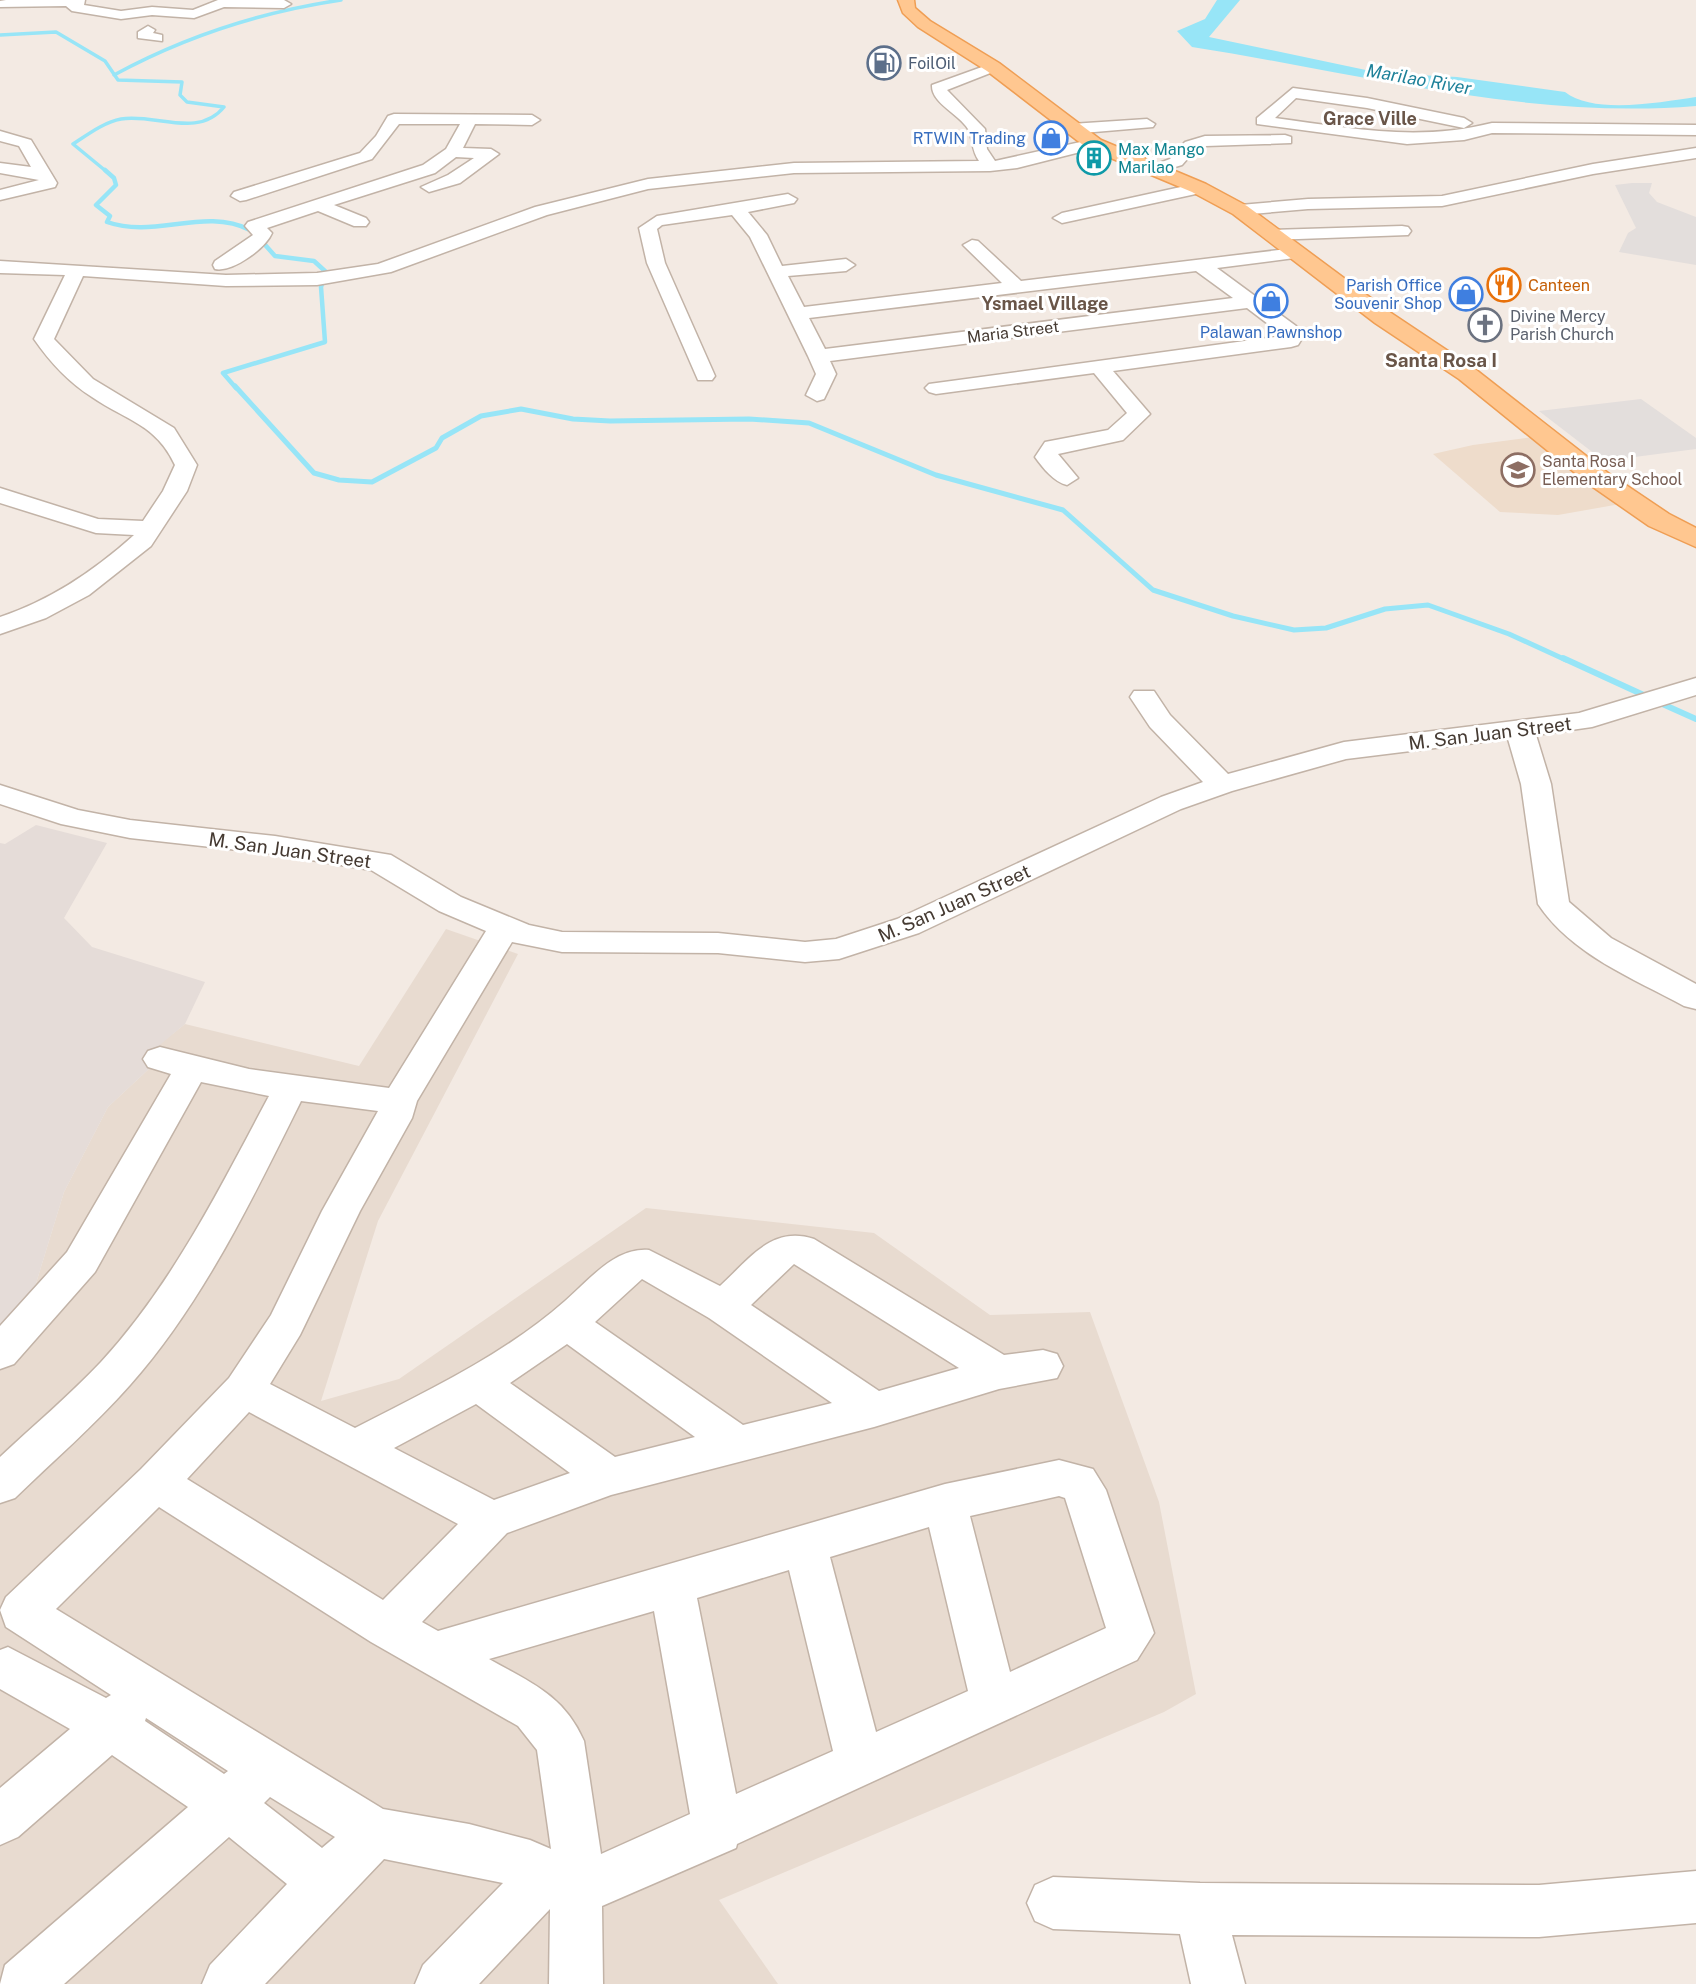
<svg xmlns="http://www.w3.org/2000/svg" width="1696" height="1984" font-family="'Public Sans',sans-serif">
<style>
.residential{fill:#e8dbd0}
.industrial{fill:#e5dcd8}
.education{fill:#eedccb}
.parking{fill:#e3dedc}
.water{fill:#97e5f7}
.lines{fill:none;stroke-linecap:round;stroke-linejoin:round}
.stream-far3{stroke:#97e5f7;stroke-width:3.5}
.stream-far2{stroke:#97e5f7;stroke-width:4.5}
.stream-far1{stroke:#97e5f7;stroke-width:5}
.stream{stroke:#97e5f7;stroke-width:6}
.minor-casing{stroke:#c2b3a7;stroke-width:3}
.major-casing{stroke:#ef9e54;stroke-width:3}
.minor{fill:#fff;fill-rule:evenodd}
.major{fill:#ffc790;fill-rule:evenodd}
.labels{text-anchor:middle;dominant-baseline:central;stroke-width:6;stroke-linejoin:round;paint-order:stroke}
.far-service-label{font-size:16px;fill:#4e5e75;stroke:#fff;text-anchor:start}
.far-shop-label{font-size:16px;fill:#366cbe;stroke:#fff;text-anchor:end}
.far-culture-label{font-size:16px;fill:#0d838f;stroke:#fff;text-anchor:start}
.far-food-label{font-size:16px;fill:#c56008;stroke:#fff;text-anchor:start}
.far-worship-label{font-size:16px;fill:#5b616d;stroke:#fff;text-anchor:start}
.far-street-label{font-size:16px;fill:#453a32;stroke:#fff}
.far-education-label{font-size:16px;fill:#785e54;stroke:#fff;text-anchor:start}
.far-water-label{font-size:18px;font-style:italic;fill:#1e8199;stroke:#fff}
.far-neighbourhood-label{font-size:18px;font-weight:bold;fill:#695548;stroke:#fff}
.far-quarter-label{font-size:19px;font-weight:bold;fill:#695548;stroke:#fff}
.street-label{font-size:19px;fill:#453a32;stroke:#fff}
</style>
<rect width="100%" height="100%" fill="#f3eae3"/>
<path class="residential" d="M 446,929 L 518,954 L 378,1221 L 321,1401 L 399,1379 L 646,1208 L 874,1233 L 990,1315 L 1090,1312 L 1159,1502 L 1196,1694 L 1164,1712 L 719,1900 L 778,1984 L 0,1984 L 0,1341 L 26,1316 L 64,1192 L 108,1107 L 151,1067 L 155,1048 L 185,1024 L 359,1066 Z"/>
<path class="industrial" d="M 36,825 L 107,843 L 64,918 L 92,947 L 205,982 L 185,1024 L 156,1048 L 151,1067 L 108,1107 L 64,1192 L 26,1316 L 0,1341 L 0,843 L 5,844 Z"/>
<path class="education" d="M 1540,436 L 1626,503 L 1558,515 L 1500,512 L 1433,454 L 1473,445 Z"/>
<path class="parking" d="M 1632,183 L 1652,183 L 1649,193 L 1657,202 L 1696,217 L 1696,265 L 1619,252 L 1628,233 L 1636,228 L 1615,185 Z
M 1641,399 L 1696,438 L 1696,449 L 1604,461 L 1539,411 Z"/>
<path class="water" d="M 1217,0 L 1240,0 L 1209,37 L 1380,73 L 1457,77 L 1565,92 C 1594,115 1661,102 1696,97 L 1696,106 C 1526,120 1359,73 1192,47 L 1177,31 L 1205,19 Z"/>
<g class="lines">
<path class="stream-far3" d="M 0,35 L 56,32 L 105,61 L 118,80 L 182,82 L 180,95 L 187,102 L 224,107 C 198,139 155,113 121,119 C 104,122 87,135 73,144 L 107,172
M 114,75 C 186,36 260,12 341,0"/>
<path class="stream-far2" d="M 105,170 L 114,178 L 116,185 L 96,205 L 110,216 L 107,222 C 155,239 204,207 250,230
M 236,388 L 223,373 L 325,342 L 321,287 L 326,272 L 314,261 L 275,256 L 259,238"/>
<path class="stream-far1" d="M 235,386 L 314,473 L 339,480 L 372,482 L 436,448 L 442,438 L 481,416 L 521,409 L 573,419 L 610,421 L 749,419 L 809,423 L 936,475 L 1063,510 L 1153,590 L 1233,616 L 1294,630 L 1326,628 L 1385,609 L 1428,605 L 1509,634 L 1566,660"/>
<path class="stream" d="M 1563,658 L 1648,697
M 1658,702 L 1696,719"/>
<defs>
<path id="minor" d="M 6,0 L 85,0 L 84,5 L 121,11 L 152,7 L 193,10 L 218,0 L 284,0 L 291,4 L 284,8 L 224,7 L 194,18 L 152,15 L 121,19 L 72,11 L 66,6 L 0,7 L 0,1 Z
M 148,26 L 155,30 L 153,33 L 162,35 L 162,41 L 138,38 L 138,32 Z
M 993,63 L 998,64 L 998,70 L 947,90 L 985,129 L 987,149 L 995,161 L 1094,139 L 1100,141 L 1100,147 L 1017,168 L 990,171 L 794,173 L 648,189 L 547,215 L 391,272 L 317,285 L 226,286 L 83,276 L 54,339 L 93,379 L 174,428 L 197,465 L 187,491 L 151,546 L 89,595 L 46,618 L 0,634 L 0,617 C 51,600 94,571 134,535 L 96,533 L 0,503 L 0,488 L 98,519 L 143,521 L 163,491 L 175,465 C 156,424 127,421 92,397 C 68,382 50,362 34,339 L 65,275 L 0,273 L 0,261 L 226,275 L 317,273 L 378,264 L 535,207 L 648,179 L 794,163 L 979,161 C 971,150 973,137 968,129 C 959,114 931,103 932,85 Z
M 1293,88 L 1367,98 L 1464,118 L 1472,123 L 1464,128 L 1367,108 L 1296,98 L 1275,118 C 1349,128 1418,142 1492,123 L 1696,125 L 1696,135 L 1492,133 L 1464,140 L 1407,144 L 1257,124 L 1257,118 Z
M 394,114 L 532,115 L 540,120 L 532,125 L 475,124 L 463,148 L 491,149 L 499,154 L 460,183 L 429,192 L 421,187 L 448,175 L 474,158 L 456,157 L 435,173 L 334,205 L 366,218 L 369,222 L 366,226 L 354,226 L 318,211 L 267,228 L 272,233 C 266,248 232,273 215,269 L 213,265 L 215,261 L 253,235 L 245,226 L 248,222 L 423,165 L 446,149 L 460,124 L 399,124 L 372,159 L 246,200 L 240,201 L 231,196 L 234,192 L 360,153 L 376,136 L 388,116 Z
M 1147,119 L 1155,124 L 1153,127 L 1071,134 L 1063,129 L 1071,124 Z
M 0,131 L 31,140 L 57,183 L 55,187 L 0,200 L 0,190 L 39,180 L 0,173 L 0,163 L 31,167 L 19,146 L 0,141 Z
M 1285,135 L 1291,137 L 1291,143 L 1206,146 L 1197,148 L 1182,165 L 1151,174 L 1143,169 L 1170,159 L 1185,142 L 1205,136 Z
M 1696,148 L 1696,158 L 1593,174 L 1442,206 L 1308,209 L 1240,215 L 1231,210 L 1240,205 L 1308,199 L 1442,196 L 1593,164 Z
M 1199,183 L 1207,188 L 1205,192 L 1062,223 L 1053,218 L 1062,213 Z
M 788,194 L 797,199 L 794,203 L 748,212 L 767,235 L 782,266 L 846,259 L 855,265 L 846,271 L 788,276 L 804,307 L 1002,283 L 963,245 L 972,240 L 978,241 L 1021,281 L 1296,248 L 1305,253 L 1302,257 L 1217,268 L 1296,326 L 1303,337 L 1298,345 L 1291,347 L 1113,371 L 1150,414 L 1123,440 L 1058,454 L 1078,478 L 1067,485 C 1054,482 1043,468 1035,457 L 1045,442 L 1108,430 L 1127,413 L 1094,373 L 936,394 L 929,392 L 925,388 L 929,384 L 1282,336 L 1281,334 L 1247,308 L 830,361 L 836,374 L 824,399 L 817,401 L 806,395 L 816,374 L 808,356 L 750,237 L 732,215 L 662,225 L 657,229 L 665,263 L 715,376 L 712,380 L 698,380 L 647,263 L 639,228 L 657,216 ZM 1196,271 L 1233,298 L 825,349 L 809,318 Z
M 1402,226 L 1408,227 L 1411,231 L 1408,235 L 1271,240 L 1262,235 L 1271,230 Z
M 1696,678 L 1696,695 L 1592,727 L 1536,735 L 1551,784 L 1569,902 L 1611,938 L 1696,984 L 1696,1009 L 1684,1006 C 1633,978 1572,955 1538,904 L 1521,784 L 1508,739 L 1346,759 L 1232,791 L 1181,809 L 919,933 L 839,959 L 805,962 L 718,953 L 562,952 L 512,942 L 417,1101 L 412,1118 L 360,1211 L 300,1335 L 270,1384 L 355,1428 C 427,1391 504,1355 565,1301 C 589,1280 615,1247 649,1250 L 720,1286 C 749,1260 771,1225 814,1239 L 1004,1355 L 1043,1350 L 1057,1354 L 1063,1366 L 1057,1378 L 999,1389 L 874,1427 L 611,1495 L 507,1533 L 422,1622 L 438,1631 L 945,1484 L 1059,1460 L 1093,1469 L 1106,1490 L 1154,1633 L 1137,1660 L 737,1844 L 736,1848 L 602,1906 L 603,1984 L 549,1984 L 550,1909 L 479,1984 L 415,1984 L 423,1965 L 503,1883 L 384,1859 L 265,1984 L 202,1984 L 210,1965 L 287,1884 L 229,1837 L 64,1984 L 0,1984 L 5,1965 L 188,1807 L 112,1755 L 18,1837 L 0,1845 L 0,1788 L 70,1729 L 0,1689 L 0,1650 L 8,1647 L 106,1698 L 111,1695 L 6,1627 L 0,1610 L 6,1597 L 141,1469 L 229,1378 L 271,1315 L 322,1211 L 378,1111 L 301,1101 C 253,1198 202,1304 130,1385 C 95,1425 53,1461 15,1498 L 0,1503 L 0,1457 C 33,1426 69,1396 101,1362 C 172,1285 220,1188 269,1096 L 201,1082 L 95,1272 L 14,1364 L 0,1369 L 0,1326 L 67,1252 L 171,1074 L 148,1067 L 143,1059 L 148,1051 L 160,1047 L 249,1069 L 389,1088 L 486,931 L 439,911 L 371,870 L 275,854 L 130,838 L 61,824 L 0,804 L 0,785 L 78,810 L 130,820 L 275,836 L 391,855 L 461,897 L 529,925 L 562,932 L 718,933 L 805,942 L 836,939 L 897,919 L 1161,797 L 1203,782 L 1150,727 L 1130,697 L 1134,691 L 1154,691 L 1170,715 L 1228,774 L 1344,742 L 1579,713 ZM 794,1264 L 959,1368 L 879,1391 L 751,1305 ZM 642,1279 L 709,1318 L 832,1403 L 743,1425 L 595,1322 ZM 567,1344 L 695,1437 L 615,1457 L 510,1383 ZM 476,1404 L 570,1473 L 494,1500 L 394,1448 ZM 249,1412 L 458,1524 L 383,1600 L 187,1479 ZM 1059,1496 L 1065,1498 L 1106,1628 L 1010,1672 L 970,1516 ZM 159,1507 L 371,1642 L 518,1726 L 537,1750 L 551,1849 L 530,1840 L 469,1824 L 383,1809 L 56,1609 ZM 929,1527 L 968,1691 L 876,1732 L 830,1557 ZM 789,1570 L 833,1751 L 736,1794 L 697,1598 ZM 654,1611 L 690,1814 L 601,1854 L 584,1741 C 564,1695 530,1682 489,1659 ZM 146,1718 L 228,1771 L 224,1774 L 145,1721 ZM 270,1797 L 335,1837 L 322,1848 L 264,1803 Z
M 1696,1871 L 1696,1923 L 1539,1937 L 1232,1935 L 1245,1984 L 1191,1984 L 1180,1934 L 1053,1929 L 1035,1921 L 1027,1903 L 1035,1885 L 1053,1877 L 1200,1883 L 1539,1885 Z"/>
<path id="major" d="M 898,0 L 914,0 L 915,8 L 930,21 L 999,63 L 1101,140 L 1206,184 L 1247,206 L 1391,313 L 1475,369 L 1608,473 L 1669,514 L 1696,528 L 1696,547 L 1649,526 L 1590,485 L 1459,379 L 1375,323 L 1233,214 L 1192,192 L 1087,148 L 987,71 L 918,27 L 903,13 Z"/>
</defs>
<use href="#minor" class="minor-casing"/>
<use href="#major" class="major-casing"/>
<use href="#minor" class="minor"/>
<use href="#major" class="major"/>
</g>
<defs>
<symbol id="fuel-ring" viewBox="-11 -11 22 22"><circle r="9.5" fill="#fff" stroke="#5c6f8a" stroke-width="1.5"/><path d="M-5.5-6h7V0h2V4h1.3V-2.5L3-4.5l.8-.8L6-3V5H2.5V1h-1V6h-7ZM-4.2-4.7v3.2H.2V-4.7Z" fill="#5c6f8a"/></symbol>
<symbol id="shop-ring" viewBox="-11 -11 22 22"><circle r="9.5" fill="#fff" stroke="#3f7fe0" stroke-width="1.5"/><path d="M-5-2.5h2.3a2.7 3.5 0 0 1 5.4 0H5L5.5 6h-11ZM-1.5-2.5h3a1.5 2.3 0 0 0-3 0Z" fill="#3f7fe0"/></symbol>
<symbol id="building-ring" viewBox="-11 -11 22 22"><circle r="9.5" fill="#fff" stroke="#0f9aa8" stroke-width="1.5"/><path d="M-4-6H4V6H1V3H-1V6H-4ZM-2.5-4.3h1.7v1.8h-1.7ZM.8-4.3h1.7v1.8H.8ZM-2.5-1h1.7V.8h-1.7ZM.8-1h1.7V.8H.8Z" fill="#0f9aa8"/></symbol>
<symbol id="restaurant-ring" viewBox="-11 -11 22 22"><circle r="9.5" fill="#fff" stroke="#e8710a" stroke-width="1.5"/><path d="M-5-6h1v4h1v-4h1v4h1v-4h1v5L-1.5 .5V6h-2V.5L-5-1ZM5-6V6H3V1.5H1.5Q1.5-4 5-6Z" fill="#e8710a"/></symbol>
<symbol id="church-ring" viewBox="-11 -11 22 22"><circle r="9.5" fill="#fff" stroke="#6b7280" stroke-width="1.5"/><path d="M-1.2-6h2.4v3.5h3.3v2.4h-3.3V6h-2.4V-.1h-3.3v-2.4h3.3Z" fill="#6b7280"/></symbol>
<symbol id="school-ring" viewBox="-11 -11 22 22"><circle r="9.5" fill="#fff" stroke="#8d6e63" stroke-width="1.5"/><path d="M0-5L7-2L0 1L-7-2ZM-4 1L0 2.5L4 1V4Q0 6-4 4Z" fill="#8d6e63"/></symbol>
</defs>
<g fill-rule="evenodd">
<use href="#fuel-ring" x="865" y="44" width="38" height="38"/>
<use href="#shop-ring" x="1032" y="119" width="38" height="38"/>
<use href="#building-ring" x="1075" y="139" width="38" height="38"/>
<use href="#restaurant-ring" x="1485" y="266" width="38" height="38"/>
<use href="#shop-ring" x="1447" y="275" width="38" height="38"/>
<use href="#shop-ring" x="1252" y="282" width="38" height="38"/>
<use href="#church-ring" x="1466" y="306" width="38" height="38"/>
<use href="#school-ring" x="1499" y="451" width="38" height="38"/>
</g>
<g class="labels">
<g class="far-service-label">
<text x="908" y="63">FoilOil</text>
</g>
<g class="far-shop-label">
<text x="1026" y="138">RTWIN Trading</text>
<text x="1442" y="285">Parish Office<tspan x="1442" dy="18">Souvenir Shop</tspan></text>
<text x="1271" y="332" text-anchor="middle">Palawan Pawnshop</text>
</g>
<g class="far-culture-label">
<text x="1118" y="149">Max Mango<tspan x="1118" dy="18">Marilao</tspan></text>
</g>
<g class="far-food-label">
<text x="1528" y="285">Canteen</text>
</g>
<g class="far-worship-label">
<text x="1510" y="316">Divine Mercy<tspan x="1510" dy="18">Parish Church</tspan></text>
</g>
<g class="far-street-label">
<text transform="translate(1013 332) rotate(-7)">Maria Street</text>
</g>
<g class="far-education-label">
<text x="1542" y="461">Santa Rosa I<tspan x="1542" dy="18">Elementary School</tspan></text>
</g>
<g class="far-water-label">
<text transform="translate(1419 79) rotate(10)">Marilao River</text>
</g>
<g class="far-neighbourhood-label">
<text x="1370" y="118">Grace Ville</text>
<text x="1045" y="303">Ysmael Village</text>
</g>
<g class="far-quarter-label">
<text x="1441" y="360">Santa Rosa I</text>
</g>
<g class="street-label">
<text transform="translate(1490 733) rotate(-7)">M. San Juan Street</text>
<text transform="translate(290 850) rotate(8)">M. San Juan Street</text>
<text transform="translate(954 903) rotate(-24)">M. San Juan Street</text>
</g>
</g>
</svg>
